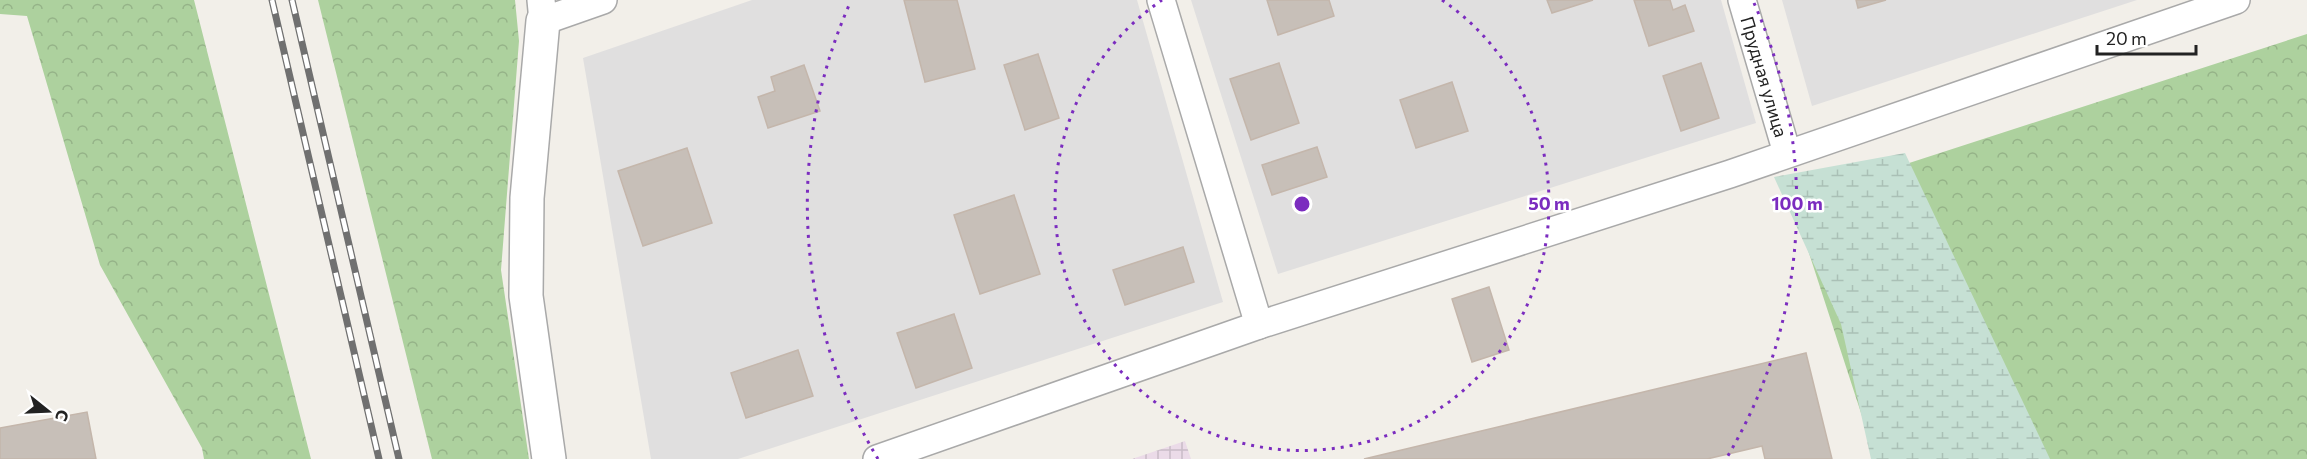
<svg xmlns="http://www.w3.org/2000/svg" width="2307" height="459" font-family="Commissioner,sans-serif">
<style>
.residential{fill:#e0dfdf}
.industrial{fill:url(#industrial-grid)}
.forest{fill:url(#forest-crowns)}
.wetland{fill:url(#wetland-marsh)}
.building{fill:#c7bfb8;stroke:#c4b6ab;stroke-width:1.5}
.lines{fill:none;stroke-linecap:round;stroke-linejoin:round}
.minor-casing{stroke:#a9a9a9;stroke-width:30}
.tertiary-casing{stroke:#a9a9a9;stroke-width:36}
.minor{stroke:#fff;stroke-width:27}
.tertiary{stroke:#fff;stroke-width:33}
.rail-casing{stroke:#707070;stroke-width:7}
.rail{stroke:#fff;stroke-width:4.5;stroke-dasharray:14;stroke-linecap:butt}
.ring{fill:none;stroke:#7b2cbf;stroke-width:3;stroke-dasharray:3 6}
.labels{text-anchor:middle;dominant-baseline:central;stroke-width:5;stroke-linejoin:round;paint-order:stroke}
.street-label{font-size:18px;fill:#222;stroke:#fff}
.centre{fill:#7b2cbf;stroke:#fff;stroke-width:3}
.ring-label{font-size:18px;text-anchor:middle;font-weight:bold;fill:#7b2cbf;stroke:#fff;stroke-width:5;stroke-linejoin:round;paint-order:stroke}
</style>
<defs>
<pattern id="industrial-grid" width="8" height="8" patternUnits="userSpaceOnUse" patternTransform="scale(1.5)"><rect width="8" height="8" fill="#ebdbe8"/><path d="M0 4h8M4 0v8" fill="none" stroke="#c9bcc7"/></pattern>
<pattern id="forest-crowns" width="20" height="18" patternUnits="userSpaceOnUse" patternTransform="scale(1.5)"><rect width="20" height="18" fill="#add19e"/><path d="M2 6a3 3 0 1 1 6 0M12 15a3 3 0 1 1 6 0" fill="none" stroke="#95b388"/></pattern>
<pattern id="wetland-marsh" width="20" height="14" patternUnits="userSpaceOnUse" patternTransform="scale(1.5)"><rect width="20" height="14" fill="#c6e0d4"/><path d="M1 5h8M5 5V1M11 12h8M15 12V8" fill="none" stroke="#aac0b6"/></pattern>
</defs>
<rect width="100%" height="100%" fill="#f2efe9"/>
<path class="residential" d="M 752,0 L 1137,0 L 1223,302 L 738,459 L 651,459 L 583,58 Z
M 1191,0 L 1721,0 L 1756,123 L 1278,274 Z
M 1782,0 L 2137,0 L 1812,106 Z"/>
<path class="industrial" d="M 1185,441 L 1191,459 L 1132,459 Z"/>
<path class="forest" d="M 0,0 L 194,0 L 311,459 L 204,459 L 202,448 L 100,265 L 27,16 L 0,14 Z
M 318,0 L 515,0 L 519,41 L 501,270 L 529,459 L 432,459 Z
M 2307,34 L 2307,459 L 1876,459 L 1792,201 Z"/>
<path class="wetland" d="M 1905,153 L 2050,459 L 1871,459 L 1841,324 L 1774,177 Z"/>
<path class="building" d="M 904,0 L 957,0 L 975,69 L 925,82 Z
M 1267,0 L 1329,0 L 1334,16 L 1278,35 Z
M 1547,0 L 1593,0 L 1552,13 Z
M 1634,0 L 1670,0 L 1673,10 L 1685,5 L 1694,31 L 1649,46 Z
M 1856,0 L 1886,0 L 1858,8 Z
M 1038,54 L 1059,118 L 1025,130 L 1004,65 Z
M 1279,63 L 1299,123 L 1251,140 L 1230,79 Z
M 1701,63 L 1719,118 L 1681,131 L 1663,76 Z
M 804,65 L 820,111 L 768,128 L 758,97 L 775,91 L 771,77 Z
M 1452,82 L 1468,131 L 1416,148 L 1400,100 Z
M 1317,147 L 1327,177 L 1272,195 L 1262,165 Z
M 687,148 L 712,223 L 643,246 L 618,171 Z
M 1014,195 L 1040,274 L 980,294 L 954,215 Z
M 1183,247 L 1194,282 L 1125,305 L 1113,270 Z
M 1489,287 L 1509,350 L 1472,362 L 1452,299 Z
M 954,314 L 972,368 L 916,388 L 897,333 Z
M 798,350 L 813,396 L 746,418 L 731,373 Z
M 1806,353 L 1832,459 L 1765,459 L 1762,446 L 1707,459 L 1364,459 Z
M 87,412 L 96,459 L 0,459 L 0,428 Z"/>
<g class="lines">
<defs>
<g id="minor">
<path d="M 541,0 L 543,21 L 603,0"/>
<path d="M 1161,0 L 1259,325"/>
<path id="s1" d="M 1742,0 L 1787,153"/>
<path d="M 877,459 L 1259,325 L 1730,174 L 2236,0"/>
</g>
<path id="tertiary" d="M 543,21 L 527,198 L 526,296 L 549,459"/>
</defs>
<use href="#minor" class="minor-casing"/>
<use href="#tertiary" class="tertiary-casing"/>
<use href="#minor" class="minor"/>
<use href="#tertiary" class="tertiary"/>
<defs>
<path id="rail" d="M 272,0 L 379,459
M 292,0 L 399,459"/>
</defs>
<use href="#rail" class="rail-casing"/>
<use href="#rail" class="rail"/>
</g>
<g class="ring">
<path d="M1442 0A247 247 0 1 1 1162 0"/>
<path d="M878 459A495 495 0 0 1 850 3M1754 3A495 495 0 0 1 1726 459"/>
</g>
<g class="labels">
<g class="street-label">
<text stroke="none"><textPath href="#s1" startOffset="80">Прудная улица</textPath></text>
</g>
</g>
<circle cx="1302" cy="204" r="9" class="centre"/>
<g class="ring-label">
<text x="1549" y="210">50 m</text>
<text x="1797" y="210">100 m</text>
</g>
<g transform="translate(48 411) rotate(108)" stroke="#ffffff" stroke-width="4.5" paint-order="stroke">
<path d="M0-4.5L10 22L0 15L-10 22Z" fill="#222222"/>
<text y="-9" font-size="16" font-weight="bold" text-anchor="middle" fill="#222222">С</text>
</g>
<path d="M2097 45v9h99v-9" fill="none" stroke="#222222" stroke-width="3"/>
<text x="2106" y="45" font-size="18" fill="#222222" stroke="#ffffff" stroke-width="4.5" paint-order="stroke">20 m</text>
</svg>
